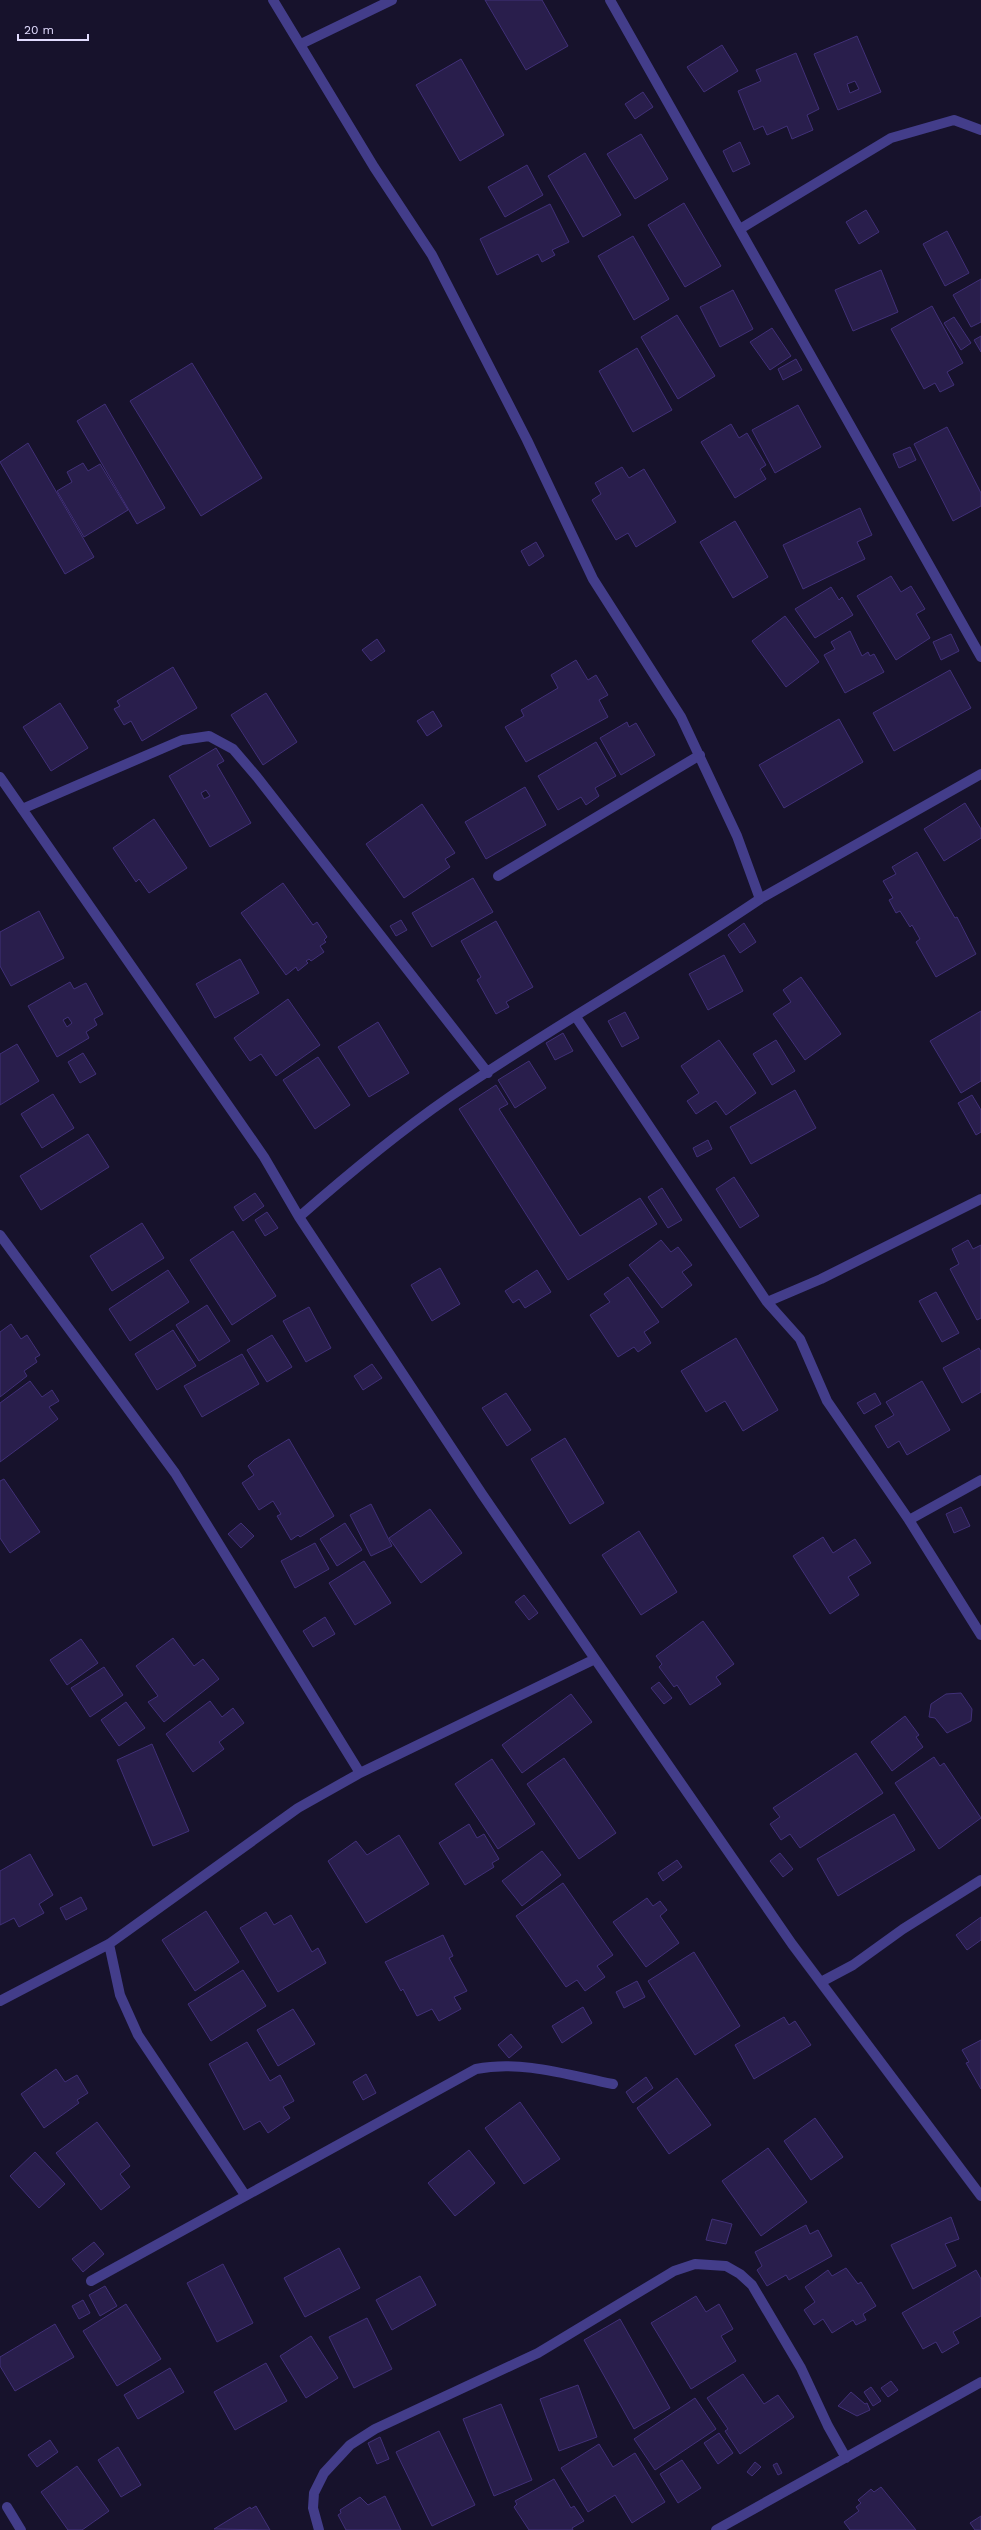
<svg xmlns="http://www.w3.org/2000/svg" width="981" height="2530" font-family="'Work Sans',sans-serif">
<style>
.building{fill:#291e4c;stroke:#413078;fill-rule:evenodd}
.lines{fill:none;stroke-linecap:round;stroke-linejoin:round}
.minor{stroke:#433d8a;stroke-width:10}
</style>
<rect width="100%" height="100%" fill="#17122c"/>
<path class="building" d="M 485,0 L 542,0 L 568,46 L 526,70 Z
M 857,36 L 881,92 L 838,110 L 814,54 ZM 855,81 L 859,89 L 850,93 L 847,84 Z
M 722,45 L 738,71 L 704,92 L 687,67 Z
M 796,53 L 819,109 L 807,115 L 813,130 L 792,139 L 787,126 L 767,135 L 763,126 L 754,130 L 738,91 L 761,81 L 756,70 Z
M 461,59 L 504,135 L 460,161 L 416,85 Z
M 643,92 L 653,107 L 635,119 L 625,104 Z
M 641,134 L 668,179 L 635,199 L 607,154 Z
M 740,142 L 750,164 L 733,172 L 723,151 Z
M 585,153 L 621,215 L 583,237 L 548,176 Z
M 527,165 L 543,195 L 505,217 L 488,187 Z
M 684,203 L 721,266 L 685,287 L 648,225 Z
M 550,204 L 569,242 L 552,250 L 555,255 L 542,262 L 538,254 L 497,275 L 480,239 Z
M 866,210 L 879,232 L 859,244 L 846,222 Z
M 947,231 L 969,273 L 945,286 L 923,244 Z
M 633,236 L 669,299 L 634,320 L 598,256 Z
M 881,270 L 898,312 L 853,331 L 835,290 Z
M 981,279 L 981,322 L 971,327 L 953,295 Z
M 733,290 L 753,329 L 720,347 L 700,307 Z
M 932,306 L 963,363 L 947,372 L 954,385 L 940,392 L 935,383 L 924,389 L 891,329 Z
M 677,315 L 715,376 L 678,399 L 641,337 Z
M 954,317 L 971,343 L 961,350 L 944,323 Z
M 772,328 L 791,356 L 770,370 L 750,342 Z
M 981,336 L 981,352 L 974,340 Z
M 637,348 L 672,410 L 633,432 L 599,371 Z
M 796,359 L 802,370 L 783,380 L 778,369 Z
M 192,363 L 262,478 L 201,516 L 130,401 Z
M 105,404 L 165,508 L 137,524 L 77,421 Z
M 798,405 L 821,447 L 775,473 L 752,430 Z
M 731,424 L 739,438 L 747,433 L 766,465 L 760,469 L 766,479 L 735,498 L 701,442 Z
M 947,427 L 981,493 L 981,506 L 953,521 L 914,444 Z
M 28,443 L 94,557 L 65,574 L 0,462 Z
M 910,447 L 916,460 L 899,468 L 893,454 Z
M 83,463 L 88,471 L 100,464 L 128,510 L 84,537 L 57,491 L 72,482 L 67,472 Z
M 622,467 L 629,478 L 644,469 L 676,522 L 636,547 L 628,533 L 616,540 L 592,500 L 601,494 L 595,483 Z
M 860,508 L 872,535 L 857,542 L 865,559 L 803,589 L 783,545 Z
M 735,521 L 768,577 L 733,598 L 700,542 Z
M 536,542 L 544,556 L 529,566 L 521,551 Z
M 891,576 L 901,592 L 911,586 L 925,609 L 916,614 L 930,638 L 896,660 L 857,596 Z
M 831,587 L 839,600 L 842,597 L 853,615 L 815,638 L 795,609 Z
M 785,616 L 819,662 L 786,687 L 752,641 Z
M 850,631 L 862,656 L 868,652 L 870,656 L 874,654 L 884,672 L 845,693 L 824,655 L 835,649 L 831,642 Z
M 951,634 L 959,651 L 941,660 L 933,642 Z
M 377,639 L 385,651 L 371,661 L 362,650 Z
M 576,660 L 588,680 L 596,675 L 608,695 L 599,700 L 608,717 L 526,762 L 505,727 L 524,716 L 521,710 L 558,688 L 551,675 Z
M 173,667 L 197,708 L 142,741 L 131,721 L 124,725 L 114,709 L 120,706 L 117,701 Z
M 950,670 L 971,708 L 894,751 L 873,713 Z
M 266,693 L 297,742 L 263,765 L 231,715 Z
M 60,703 L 88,748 L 51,771 L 23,727 Z
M 433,711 L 442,726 L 427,736 L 417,721 Z
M 839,719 L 863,762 L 784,808 L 759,765 Z
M 627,722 L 629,727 L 636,723 L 655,755 L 621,775 L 600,738 Z
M 596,742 L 616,776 L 595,788 L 599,796 L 586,805 L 581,797 L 558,810 L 538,776 Z
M 216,748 L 224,761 L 217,765 L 251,823 L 210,847 L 169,776 ZM 206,790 L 210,796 L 204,799 L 201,793 Z
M 525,787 L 546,825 L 486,859 L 465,822 Z
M 965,803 L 981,829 L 981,838 L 944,861 L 924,829 Z
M 422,804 L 455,853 L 445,859 L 450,867 L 404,898 L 366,844 Z
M 154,819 L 187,868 L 149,893 L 139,879 L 136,882 L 113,848 Z
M 917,852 L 955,918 L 957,917 L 976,954 L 936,977 L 916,942 L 920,939 L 912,925 L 910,927 L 900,911 L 896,913 L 889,900 L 893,898 L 883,881 L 896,874 L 892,867 Z
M 473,878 L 493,912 L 432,947 L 412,913 Z
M 283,883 L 313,925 L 317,922 L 327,937 L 324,940 L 326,942 L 320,946 L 324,952 L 311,961 L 309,959 L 306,961 L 308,963 L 298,971 L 296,967 L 286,975 L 241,913 Z
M 39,911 L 64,958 L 11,986 L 0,966 L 0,932 Z
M 401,920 L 407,930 L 396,936 L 390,926 Z
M 496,921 L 533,987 L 506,1002 L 509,1007 L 496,1014 L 477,980 L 481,977 L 461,941 Z
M 744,923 L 756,942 L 740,953 L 728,935 Z
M 724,955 L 743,991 L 708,1010 L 689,974 Z
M 240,959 L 259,993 L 215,1018 L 196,984 Z
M 801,977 L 841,1034 L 805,1060 L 773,1014 L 791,1002 L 783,990 Z
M 70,982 L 74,989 L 86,983 L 103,1014 L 94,1019 L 97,1025 L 86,1032 L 89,1038 L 57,1057 L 28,1006 ZM 68,1017 L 72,1023 L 67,1027 L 63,1020 Z
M 288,999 L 320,1045 L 276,1076 L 261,1054 L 250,1061 L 234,1038 Z
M 981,1011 L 981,1081 L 961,1093 L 930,1041 Z
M 625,1012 L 639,1038 L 622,1047 L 608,1021 Z
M 378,1022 L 409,1073 L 369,1097 L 338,1047 Z
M 563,1033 L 573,1051 L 555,1060 L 546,1043 Z
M 719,1040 L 756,1093 L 726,1115 L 716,1101 L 696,1114 L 687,1101 L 699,1093 L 681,1066 Z
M 776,1040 L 795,1071 L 772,1085 L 753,1054 Z
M 17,1044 L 39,1081 L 0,1105 L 0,1054 Z
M 83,1053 L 96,1074 L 80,1083 L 68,1062 Z
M 318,1057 L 350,1105 L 315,1129 L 283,1080 Z
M 529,1061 L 546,1088 L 515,1108 L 498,1080 Z
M 496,1085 L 508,1104 L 499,1109 L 580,1236 L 640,1198 L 657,1224 L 568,1280 L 459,1109 Z
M 795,1090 L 816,1128 L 751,1164 L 730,1127 Z
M 53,1094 L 74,1128 L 42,1148 L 21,1114 Z
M 972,1095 L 981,1110 L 981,1132 L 976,1135 L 958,1103 Z
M 88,1134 L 109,1167 L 41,1210 L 20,1176 Z
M 708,1140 L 712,1149 L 697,1157 L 693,1148 Z
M 734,1177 L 759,1216 L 740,1228 L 716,1189 Z
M 662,1188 L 682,1220 L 668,1228 L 648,1197 Z
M 255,1193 L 264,1206 L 243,1221 L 234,1207 Z
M 267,1212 L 278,1228 L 265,1236 L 255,1220 Z
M 142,1223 L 164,1258 L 112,1291 L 90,1256 Z
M 233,1231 L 276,1296 L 232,1325 L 190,1260 Z
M 661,1240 L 671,1252 L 678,1247 L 692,1265 L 682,1272 L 692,1285 L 662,1308 L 629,1265 Z
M 968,1240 L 973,1249 L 981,1245 L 981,1318 L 977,1320 L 950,1269 L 959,1264 L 952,1249 Z
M 440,1268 L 460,1304 L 432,1321 L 411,1285 Z
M 168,1270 L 189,1302 L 130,1341 L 109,1309 Z
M 537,1270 L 551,1292 L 525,1308 L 519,1299 L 513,1303 L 505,1291 Z
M 628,1277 L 659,1322 L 644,1332 L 651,1343 L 638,1352 L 634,1347 L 618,1357 L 590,1315 L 610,1302 L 604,1294 Z
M 936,1292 L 959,1333 L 942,1342 L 919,1301 Z
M 207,1305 L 230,1341 L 199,1361 L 176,1325 Z
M 309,1307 L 331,1348 L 306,1362 L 283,1321 Z
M 11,1324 L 21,1339 L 27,1335 L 40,1355 L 35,1358 L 37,1362 L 24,1371 L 27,1376 L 0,1397 L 0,1332 Z
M 173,1330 L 196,1366 L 157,1390 L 135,1354 Z
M 272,1335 L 292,1367 L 267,1382 L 247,1350 Z
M 736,1338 L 778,1410 L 743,1431 L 725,1401 L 706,1412 L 681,1371 Z
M 979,1348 L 981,1352 L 981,1392 L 962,1403 L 943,1368 Z
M 242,1354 L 259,1384 L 202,1417 L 184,1386 Z
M 372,1364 L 382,1378 L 363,1390 L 354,1376 Z
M 30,1381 L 42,1397 L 52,1390 L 59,1401 L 49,1407 L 58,1419 L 0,1462 L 0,1403 Z
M 922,1381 L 950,1430 L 907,1455 L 899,1441 L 888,1448 L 875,1426 L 894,1415 L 886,1402 Z
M 506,1393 L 531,1430 L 507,1446 L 482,1408 Z
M 875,1393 L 881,1404 L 864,1414 L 857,1403 Z
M 565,1438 L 604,1503 L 570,1524 L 531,1459 Z
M 289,1439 L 334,1516 L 300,1537 L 298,1535 L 291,1540 L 277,1516 L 281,1514 L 273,1501 L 259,1510 L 242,1483 L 254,1475 L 248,1466 L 254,1460 Z
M 4,1479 L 40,1532 L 10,1553 L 0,1538 L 0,1481 Z
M 371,1504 L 392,1546 L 371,1556 L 350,1515 Z
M 961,1507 L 970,1526 L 954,1533 L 946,1514 Z
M 430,1509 L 462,1553 L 421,1583 L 389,1538 Z
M 241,1523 L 254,1536 L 241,1548 L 228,1534 Z
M 345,1523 L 362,1550 L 337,1566 L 320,1539 Z
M 639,1531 L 677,1592 L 641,1615 L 602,1555 Z
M 823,1537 L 833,1553 L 855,1539 L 871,1563 L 848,1577 L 859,1595 L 830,1614 L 793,1556 Z
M 315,1543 L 329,1569 L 295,1588 L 281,1561 Z
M 364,1561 L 391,1603 L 355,1625 L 329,1583 Z
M 524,1595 L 538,1613 L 529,1620 L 515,1602 Z
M 325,1617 L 335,1634 L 313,1647 L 303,1631 Z
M 703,1621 L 734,1664 L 716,1677 L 721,1684 L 690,1705 L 677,1685 L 674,1687 L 659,1667 L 662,1664 L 656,1656 Z
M 173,1638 L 194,1666 L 203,1659 L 219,1679 L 164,1722 L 148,1702 L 158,1696 L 136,1666 Z
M 81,1639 L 98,1663 L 67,1685 L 50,1660 Z
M 104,1667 L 123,1695 L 90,1717 L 71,1688 Z
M 659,1682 L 672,1698 L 664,1704 L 651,1688 Z
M 961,1693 L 972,1709 L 971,1721 L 947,1733 L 935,1718 L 929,1717 L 931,1704 L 946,1694 Z
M 571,1694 L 592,1722 L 522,1773 L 502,1745 Z
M 210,1701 L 222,1717 L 233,1708 L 244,1723 L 219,1742 L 224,1749 L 193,1772 L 166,1734 Z
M 126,1702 L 145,1728 L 119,1746 L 101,1720 Z
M 905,1716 L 919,1735 L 916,1737 L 923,1747 L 892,1771 L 871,1742 Z
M 152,1744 L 189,1831 L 153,1846 L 117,1760 Z
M 856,1753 L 883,1793 L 800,1848 L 790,1834 L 781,1840 L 770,1824 L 780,1817 L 773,1808 Z
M 934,1757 L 940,1766 L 944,1763 L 981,1818 L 939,1849 L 895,1783 Z
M 564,1758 L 616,1833 L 579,1859 L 527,1784 Z
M 492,1759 L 535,1824 L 498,1849 L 455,1784 Z
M 894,1814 L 915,1850 L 838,1896 L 817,1859 Z
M 469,1824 L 477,1838 L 484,1834 L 499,1859 L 492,1863 L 494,1867 L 465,1885 L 439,1843 Z
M 399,1835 L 429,1884 L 366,1923 L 328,1861 L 356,1841 L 367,1855 Z
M 542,1851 L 561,1875 L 522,1906 L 502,1881 Z
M 780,1853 L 793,1869 L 783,1877 L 770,1861 Z
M 30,1854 L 53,1895 L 39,1904 L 44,1913 L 19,1927 L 14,1918 L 0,1925 L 0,1871 Z
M 677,1860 L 682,1867 L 663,1881 L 658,1873 Z
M 563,1883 L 613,1955 L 597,1966 L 605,1977 L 585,1991 L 577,1980 L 566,1987 L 516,1916 Z
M 81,1897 L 87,1909 L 66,1920 L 60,1908 Z
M 647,1898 L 653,1906 L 660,1901 L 667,1910 L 660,1916 L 679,1943 L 646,1967 L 613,1922 Z
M 206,1911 L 239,1962 L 195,1991 L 162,1940 Z
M 266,1912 L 274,1925 L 291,1915 L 312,1952 L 318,1948 L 326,1963 L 278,1992 L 240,1928 Z
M 981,1917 L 981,1940 L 967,1950 L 956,1935 Z
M 443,1935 L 453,1956 L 449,1958 L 467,1991 L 454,1997 L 461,2009 L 439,2021 L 432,2009 L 417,2016 L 403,1989 L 401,1991 L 385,1962 Z
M 694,1952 L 740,2026 L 695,2055 L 648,1981 Z
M 243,1970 L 266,2006 L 211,2041 L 188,2004 Z
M 637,1981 L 645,1997 L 624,2008 L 616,1992 Z
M 583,2007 L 592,2023 L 562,2043 L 552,2026 Z
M 293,2009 L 315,2044 L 278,2066 L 257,2030 Z
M 784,2017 L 789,2025 L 795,2021 L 811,2045 L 754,2079 L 735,2045 Z
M 511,2034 L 522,2047 L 509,2058 L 498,2045 Z
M 981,2040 L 981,2089 L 966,2063 L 969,2062 L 962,2050 Z
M 247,2042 L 270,2081 L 280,2075 L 294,2101 L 283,2107 L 290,2118 L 268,2133 L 260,2121 L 244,2130 L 209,2064 Z
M 56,2069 L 65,2082 L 77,2075 L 88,2093 L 77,2100 L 79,2103 L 44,2128 L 21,2094 Z
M 366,2074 L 376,2093 L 363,2100 L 353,2082 Z
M 646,2077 L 653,2088 L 633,2103 L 626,2092 Z
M 677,2078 L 711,2125 L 669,2154 L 637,2108 Z
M 520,2102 L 560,2159 L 524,2184 L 485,2128 Z
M 815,2118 L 843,2157 L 811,2180 L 784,2141 Z
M 97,2122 L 130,2166 L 120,2174 L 130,2187 L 101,2210 L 56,2153 Z
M 768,2148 L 807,2202 L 761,2236 L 722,2181 Z
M 469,2150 L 495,2183 L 455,2216 L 428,2183 Z
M 35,2152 L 65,2184 L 39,2208 L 10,2176 Z
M 951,2217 L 959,2239 L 945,2244 L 956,2266 L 913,2289 L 891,2245 Z
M 712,2219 L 732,2224 L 726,2244 L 706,2240 Z
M 806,2225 L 810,2234 L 818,2230 L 832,2256 L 789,2280 L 786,2275 L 767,2286 L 757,2270 L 762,2266 L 755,2252 Z
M 94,2242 L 104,2254 L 83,2272 L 72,2259 Z
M 339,2248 L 360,2288 L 305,2317 L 284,2278 Z
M 223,2264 L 253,2323 L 217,2342 L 187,2283 Z
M 846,2268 L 858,2284 L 861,2282 L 876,2306 L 863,2314 L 866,2320 L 856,2325 L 853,2320 L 832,2333 L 823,2319 L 814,2325 L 804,2310 L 815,2302 L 805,2287 L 828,2270 L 832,2276 Z
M 976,2270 L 981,2279 L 981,2316 L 953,2332 L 959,2343 L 942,2353 L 936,2342 L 923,2349 L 902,2313 Z
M 420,2276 L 436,2305 L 392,2330 L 376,2300 Z
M 105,2286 L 117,2306 L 100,2316 L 89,2295 Z
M 696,2296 L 706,2312 L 719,2304 L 733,2329 L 721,2336 L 736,2361 L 691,2389 L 651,2323 Z
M 83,2300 L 90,2313 L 79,2319 L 72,2306 Z
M 126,2304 L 161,2359 L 117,2386 L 83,2331 Z
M 367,2318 L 392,2369 L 354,2388 L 329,2337 Z
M 620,2319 L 670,2408 L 634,2429 L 584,2340 Z
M 55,2324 L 74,2357 L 15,2391 L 0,2366 L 0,2357 Z
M 311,2336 L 338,2378 L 306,2398 L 280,2356 Z
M 266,2363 L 287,2401 L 235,2430 L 214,2392 Z
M 170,2368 L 184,2392 L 138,2419 L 124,2395 Z
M 743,2374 L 764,2404 L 778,2395 L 794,2417 L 740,2454 L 725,2431 L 728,2429 L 707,2398 Z
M 891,2381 L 898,2390 L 888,2397 L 881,2388 Z
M 578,2385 L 597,2437 L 559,2451 L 540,2399 Z
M 871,2387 L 881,2401 L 873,2406 L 864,2392 Z
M 851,2392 L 865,2404 L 867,2403 L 870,2410 L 857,2416 L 838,2406 Z
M 695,2398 L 716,2429 L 655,2470 L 634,2439 Z
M 501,2404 L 532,2480 L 494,2496 L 463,2419 Z
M 439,2431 L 475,2505 L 432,2526 L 396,2452 Z
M 719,2433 L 733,2453 L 718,2464 L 704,2443 Z
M 380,2437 L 389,2459 L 377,2464 L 368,2443 Z
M 50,2440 L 58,2452 L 37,2467 L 28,2455 Z
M 599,2444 L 613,2467 L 635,2453 L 665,2502 L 632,2523 L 615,2495 L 588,2512 L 561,2468 Z
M 118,2447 L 141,2485 L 121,2497 L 98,2460 Z
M 682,2460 L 701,2488 L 678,2503 L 660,2474 Z
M 755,2462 L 761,2467 L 752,2476 L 747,2472 Z
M 777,2463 L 782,2473 L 778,2475 L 773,2465 Z
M 77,2466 L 109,2511 L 82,2530 L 68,2530 L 41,2492 Z
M 554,2479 L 571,2508 L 574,2506 L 584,2521 L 572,2528 L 573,2530 L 529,2530 L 514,2507 L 517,2504 L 515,2501 Z
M 881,2487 L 916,2530 L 850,2530 L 844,2522 L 859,2511 L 856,2507 L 861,2503 L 858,2500 L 871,2489 L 874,2492 Z
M 385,2496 L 401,2530 L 346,2530 L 338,2515 L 341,2513 L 340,2510 L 360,2497 L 368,2505 Z
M 256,2506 L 270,2530 L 214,2529 L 250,2507 L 251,2509 Z
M 981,2516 L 981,2530 L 975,2530 L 970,2523 Z"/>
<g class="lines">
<path class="minor" d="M 273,0 L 374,167 L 432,255 L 527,440 L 593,579 L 681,717 L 737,836 L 760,899 C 658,968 550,1028 448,1098 C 396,1134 347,1175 299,1217
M 610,0 L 981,657
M 301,44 L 392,0
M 740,229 L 891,138 L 954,120 L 981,130
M 0,777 L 264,1157 L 299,1217 L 482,1494 L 595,1659 L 792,1944 L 981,2196
M 22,809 L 182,740 L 209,736 L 233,749 L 257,777 L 488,1073
M 498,876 L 700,755
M 760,899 L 981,774
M 576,1017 L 767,1302 L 800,1339 L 827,1401 L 909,1520 L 981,1635
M 0,1235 L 175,1473 L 360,1773
M 767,1302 L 821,1279 L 981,1199
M 909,1520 L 981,1480
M 109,1944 L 120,1995 L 138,2035 L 245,2195
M 821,1982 L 853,1965 L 903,1929 L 981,1880
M 0,2001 L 109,1944 L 298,1808 L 360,1773 L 595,1659
M 91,2281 L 476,2069 C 522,2060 568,2075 613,2084
M 7,2507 L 21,2530
M 319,2530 L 313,2508 L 314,2493 L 324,2473 L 350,2445 L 375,2429 L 538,2353 L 674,2271 L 695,2264 L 726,2266 L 740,2274 L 752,2285 L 801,2368 L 828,2426 L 846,2458
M 716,2530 L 981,2382"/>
</g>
<path d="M18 34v6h70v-6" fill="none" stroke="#e2dcff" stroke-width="2"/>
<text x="24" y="34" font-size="12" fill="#e2dcff" stroke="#17122c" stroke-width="3" paint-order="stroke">20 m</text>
</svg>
